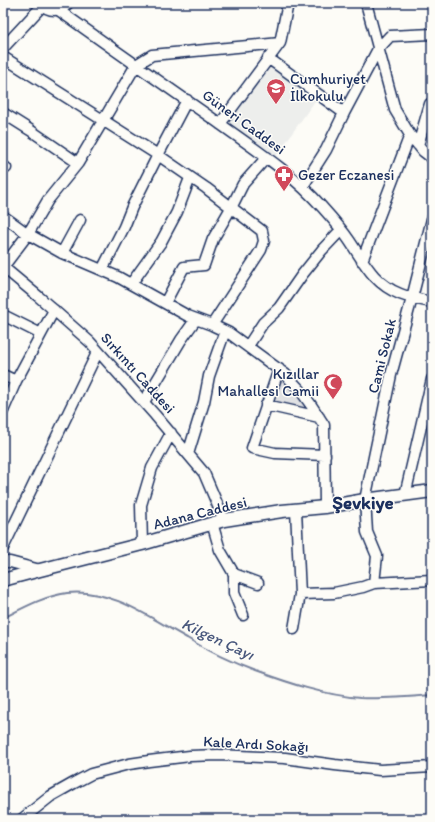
<svg xmlns="http://www.w3.org/2000/svg" width="435" height="822" font-family="Itim,sans-serif">
<style>
.built{fill:#edeeec}
.green{fill:#e0e1e3;stroke:#7e88a0}
.lines{fill:none;stroke-linecap:round;stroke-linejoin:round}
.stream{stroke:#76819c;stroke-width:2}
.minor-casing{stroke:#1b2f5e;stroke-width:13}
.major-casing{stroke:#1b2f5e;stroke-width:15}
.minor{stroke:#fdfcf7;stroke-width:10}
.major{stroke:#fdfcf7;stroke-width:12}
.labels{text-anchor:middle;dominant-baseline:central;stroke-width:3;stroke-linejoin:round;paint-order:stroke}
.poi-label{font-size:15px;fill:#1b2f5e;stroke:#fdfcf7;text-anchor:start}
.street-label{font-size:15px;fill:#1b2f5e;stroke:#fdfcf7}
.water-label{font-size:16px;font-style:italic;fill:#49587d;stroke:#fdfcf7}
.district-label{font-size:19px;font-weight:bold;fill:#1b2f5e;stroke:#fdfcf7}
</style>
<rect width="100%" height="100%" fill="#fdfcf7"/>
<filter id="ink" filterUnits="userSpaceOnUse"><feTurbulence type="fractalNoise" baseFrequency=".025" numOctaves="2"/><feDisplacementMap in="SourceGraphic" scale="8" xChannelSelector="R" yChannelSelector="G"/><feConvolveMatrix kernelMatrix="1 2 1 2 8 2 1 2 1" color-interpolation-filters="sRGB"/></filter>
<g filter="url(#ink)">
<path class="built" d="M 269,65 L 317,98 L 276,156 L 227,122 Z"/>
<path class="green" d="M 279,375 L 291,383 L 313,414 L 271,403 Z"/>
<g class="lines">
<path class="stream" d="M 3,618 C 23,608 44,596 67,593 C 111,588 150,618 187,638 C 208,651 231,662 255,671 C 288,683 324,695 360,698 C 384,699 408,697 432,695"/>
<defs>
<path id="minor" d="M 366,3 L 395,110 L 410,135 L 423,151 L 432,158
M 57,9 C 110,47 163,84 216,121 C 253,148 291,172 322,207 C 331,217 341,228 349,240 C 364,262 373,283 400,294 C 410,298 421,300 432,302
M 3,48 L 43,5
M 3,57 L 158,155 L 206,188 L 262,231 L 264,241 L 261,250 L 212,325
M 268,58 L 344,113
M 3,113 L 30,130 L 78,163
M 220,124 L 280,43 L 288,3
M 418,145 L 430,104
M 3,166 L 6,168
M 303,186 L 326,150 L 344,113 L 378,49 L 390,36 L 432,34
M 3,216 L 28,234 L 62,253 L 118,277 L 188,316 L 212,325 L 229,333 L 285,374 L 301,391 L 311,405 L 324,425 L 325,507
M 62,253 L 80,220
M 362,261 L 410,135
M 3,267 L 28,234 L 48,200 L 78,163 L 136,65 L 152,55 L 280,43
M 3,267 L 39,297 L 90,342 L 155,415 L 204,473 L 224,520
M 102,270 L 124,227 L 132,207 L 158,155 L 187,100
M 131,284 L 161,242 L 177,212 L 190,178
M 165,303 L 184,267 L 204,265 L 213,239 L 231,208 L 243,184 L 267,157
M 3,315 L 41,334
M 248,346 L 263,323 L 279,308 L 302,275 L 322,250 L 341,230
M 279,369 L 252,448 L 275,453 L 325,455
M 3,375 L 16,381
M 144,402 L 181,340 L 196,319
M 266,405 L 319,417
M 3,411 L 16,381 L 54,310
M 188,454 L 204,402 L 209,376 L 225,331
M 405,495 L 432,379
M 212,523 L 220,550 L 234,574 L 258,583
M 142,544 L 141,505 L 152,468 L 171,433
M 3,548 L 98,351
M 3,562 L 10,562 L 40,570
M 234,574 L 234,593 L 243,615
M 374,583 L 377,556 L 367,532 L 365,500 L 391,375 L 412,298 L 432,219
M 300,594 L 334,593 L 363,587 L 374,583 L 432,580
M 294,629 L 300,594 L 296,510
M 22,819 L 51,796 L 74,783 L 91,774 L 129,764 L 149,761 L 190,756 L 218,755 L 285,758 L 335,765 L 380,770 L 432,767"/>
<path id="major" d="M 42,3 C 49,11 59,11 67,3
M 3,580 L 40,570 L 142,544 L 224,520 L 282,511 L 325,507 L 365,500 L 432,491"/>
</defs>
<use href="#minor" class="minor-casing"/>
<use href="#major" class="major-casing"/>
<use href="#minor" class="minor"/>
<use href="#major" class="major"/>
</g>
</g>
<defs>
<symbol id="school-pin" viewBox="-11 -11 22 30"><path d="M0 17L-7.5 6A9.5 9.5 0 1 1 7.5 6Z" fill="#d1495b" stroke="#fdfcf7"/><path d="M0-5L7-2L0 1L-7-2ZM-4 1L0 2.5L4 1V4Q0 6-4 4Z" fill="#fff"/></symbol>
<symbol id="pharmacy-pin" viewBox="-11 -11 22 30"><path d="M0 17L-7.5 6A9.5 9.5 0 1 1 7.5 6Z" fill="#d1495b" stroke="#fdfcf7"/><path d="M-2-6h4v4h4v4h-4v4h-4v-4h-4v-4h4Z" fill="#fff"/></symbol>
<symbol id="mosque-pin" viewBox="-11 -11 22 30"><path d="M0 17L-7.5 6A9.5 9.5 0 1 1 7.5 6Z" fill="#d1495b" stroke="#fdfcf7"/><path d="M3.5-4.9A6 6 0 1 0 3.5 4.9A5 5 0 1 1 3.5-4.9Z" fill="#fff"/></symbol>
</defs>
<g fill-rule="evenodd">
<use href="#school-pin" x="265" y="77" width="22" height="30"/>
<use href="#pharmacy-pin" x="273" y="164" width="22" height="30"/>
<use href="#mosque-pin" x="322" y="372" width="22" height="30"/>
</g>
<g class="labels">
<g class="poi-label">
<text x="290" y="79">Cumhuriyet<tspan x="290" dy="17">İlkokulu</tspan></text>
<text x="298" y="175">Gezer Eczanesi</text>
<text x="319" y="374" text-anchor="end">Kızıllar<tspan x="319" dy="17">Mahallesi Camii</tspan></text>
</g>
<g class="street-label">
<text transform="translate(244 122) rotate(36)">Güneri Caddesi</text>
<text transform="translate(382 356) rotate(-76)">Cami Sokak</text>
<text transform="translate(138 373) rotate(48)">Sırkıntı Caddesi</text>
<text transform="translate(200 513) rotate(-14)">Adana Caddesi</text>
<text transform="translate(256 744) rotate(3)">Kale Ardı Sokağı</text>
</g>
<g class="water-label">
<text transform="translate(218 639) rotate(25)">Kilgen Çayı</text>
</g>
<g class="district-label">
<text x="363" y="502">Şevkiye</text>
</g>
</g>
<rect width="435" height="822" fill="none" stroke="#fdfcf7" stroke-width="16"/>
<rect x="8" y="8" width="419" height="806" fill="none" stroke="#1b2f5e" stroke-width="1.5" filter="url(#ink)"/>
</svg>
